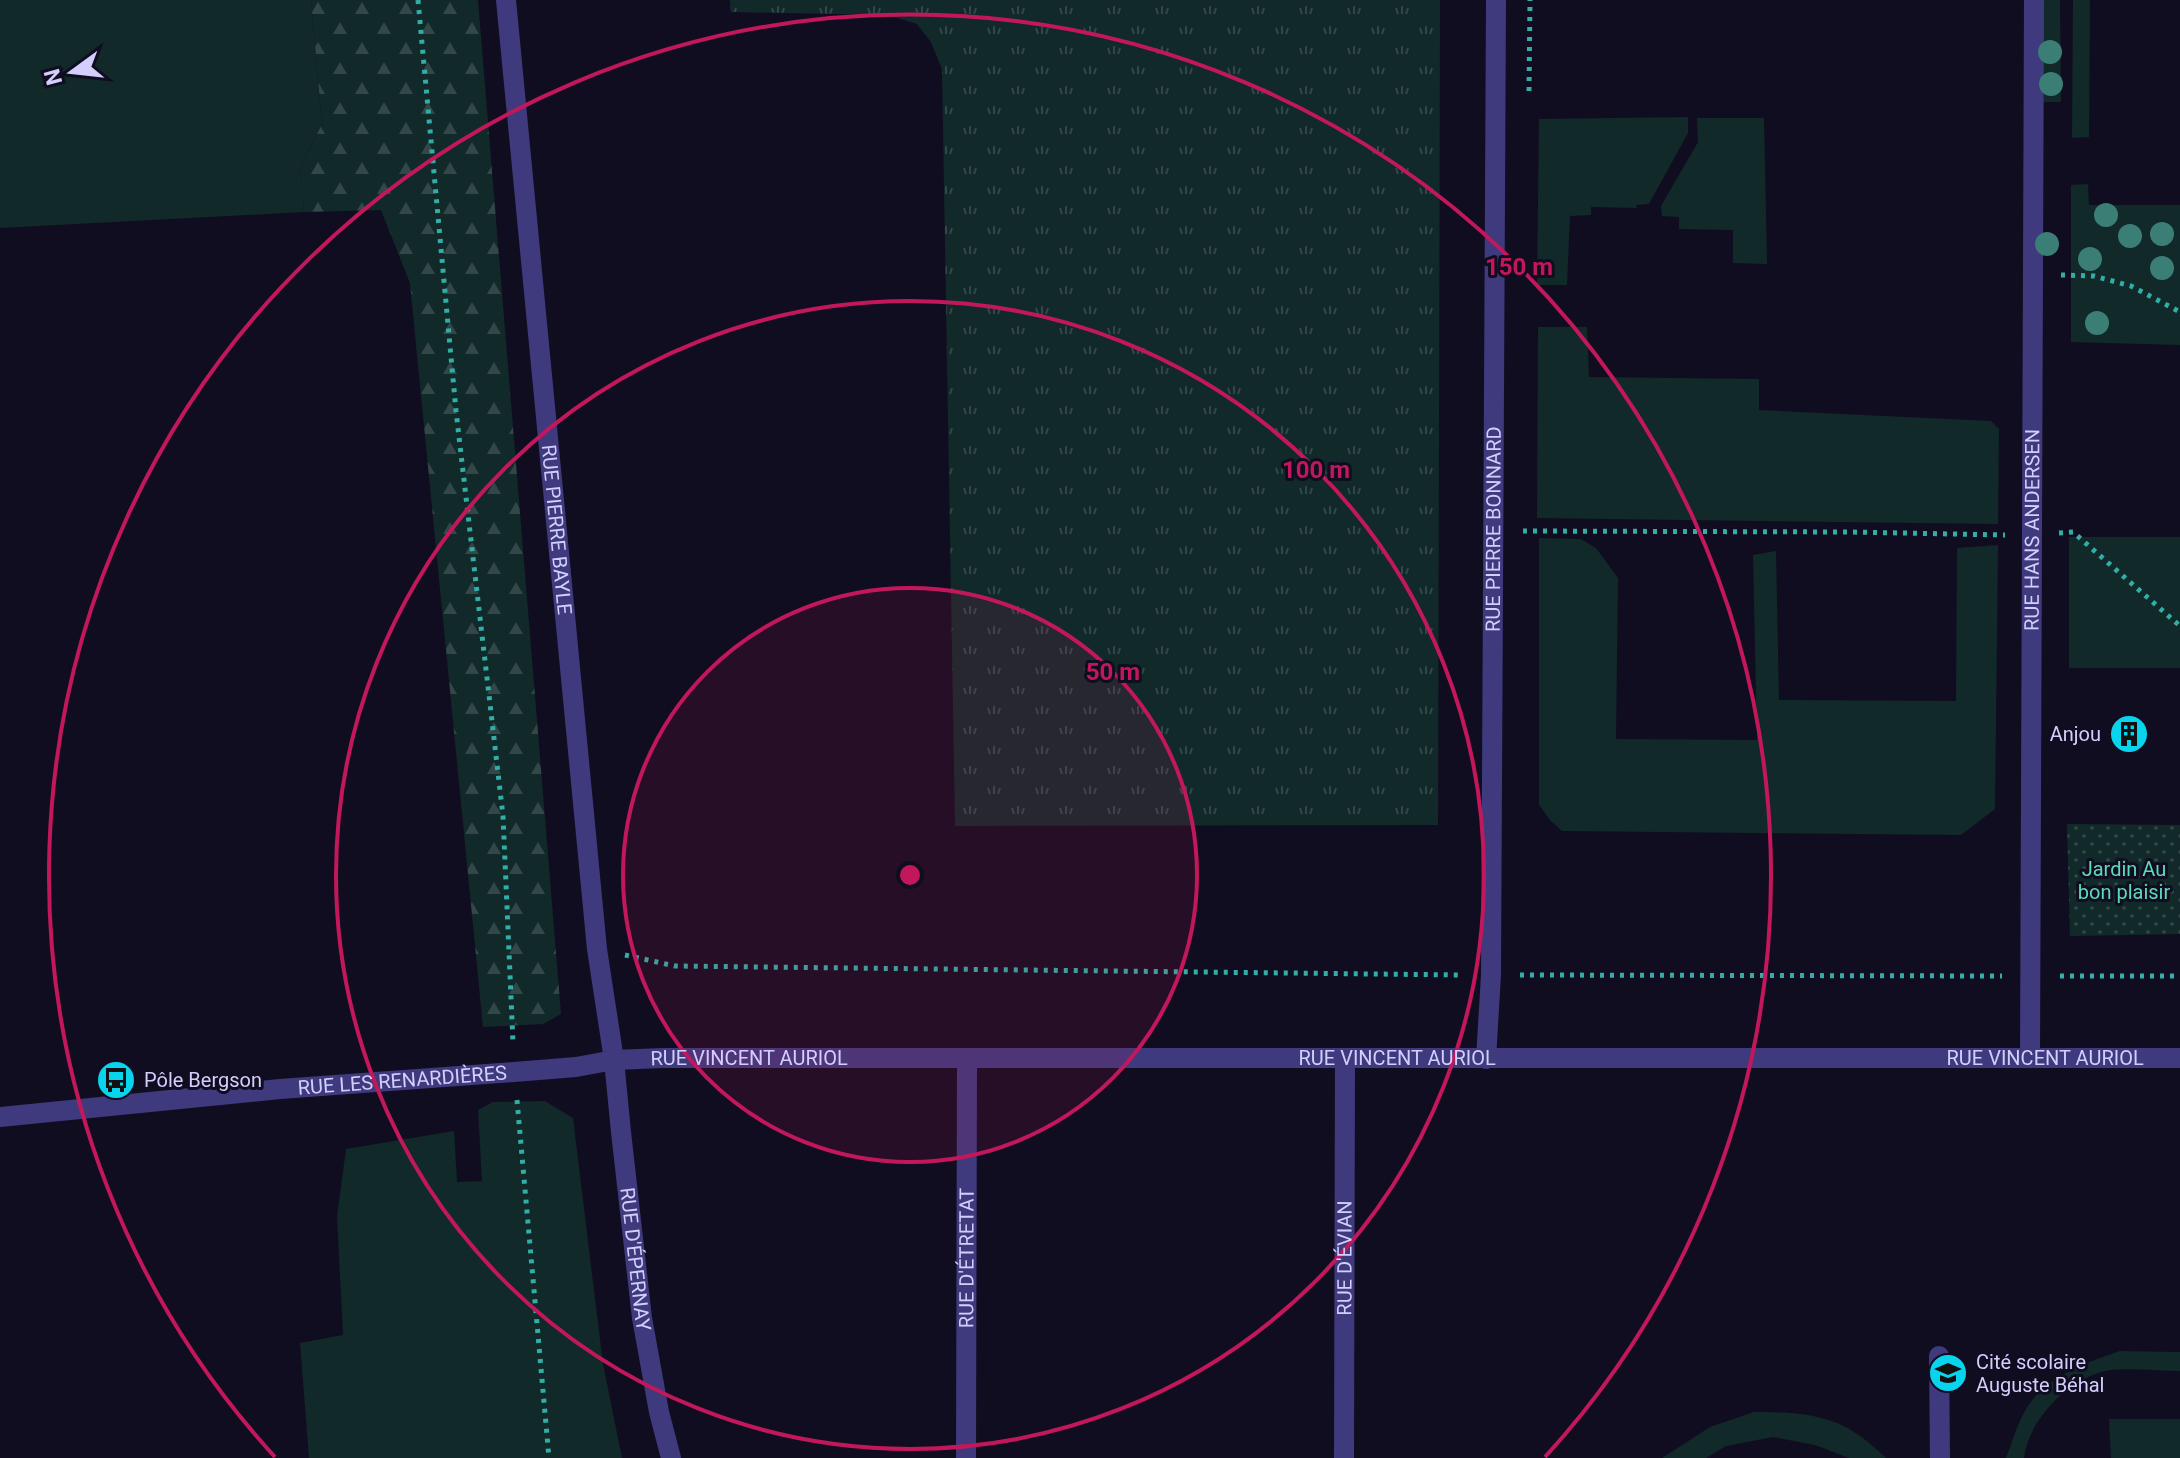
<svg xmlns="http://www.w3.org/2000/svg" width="2180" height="1458" font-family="Roboto,sans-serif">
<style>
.grass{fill:#112929}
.forest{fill:url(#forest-firs)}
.park{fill:url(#park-tufts)}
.garden{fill:url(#garden-dots)}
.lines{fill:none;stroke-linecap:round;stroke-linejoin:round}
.path{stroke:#32ada7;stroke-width:5;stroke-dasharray:4 6;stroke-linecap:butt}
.minor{stroke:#3e3a7d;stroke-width:20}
.tree{fill:#3b7e76}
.ring{fill:none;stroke:#c2185b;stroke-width:4}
.labels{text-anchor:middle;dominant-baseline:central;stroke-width:6;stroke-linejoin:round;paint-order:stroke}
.street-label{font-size:20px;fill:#d4cefd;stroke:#110d20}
.poi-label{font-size:20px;fill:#d4cefd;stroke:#110d20;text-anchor:start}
.park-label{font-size:20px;fill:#5ddabc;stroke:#110d20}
.centre{fill:#c2185b;stroke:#110d20;stroke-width:4}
.ring-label{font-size:24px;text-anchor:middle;font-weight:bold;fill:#c2185b;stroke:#110d20;stroke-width:6;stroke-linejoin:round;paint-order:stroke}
</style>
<defs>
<pattern id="forest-firs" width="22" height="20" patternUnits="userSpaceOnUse" patternTransform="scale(2)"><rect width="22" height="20" fill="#112929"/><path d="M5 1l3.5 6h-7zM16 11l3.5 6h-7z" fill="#334749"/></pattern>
<pattern id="park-tufts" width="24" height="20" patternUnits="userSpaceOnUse" patternTransform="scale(2)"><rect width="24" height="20" fill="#112929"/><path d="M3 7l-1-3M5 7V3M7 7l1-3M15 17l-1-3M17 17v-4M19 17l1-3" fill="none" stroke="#334749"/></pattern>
<pattern id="garden-dots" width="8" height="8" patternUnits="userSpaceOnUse" patternTransform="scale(2)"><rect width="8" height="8" fill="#112929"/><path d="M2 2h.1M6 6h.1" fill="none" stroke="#334749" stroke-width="1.8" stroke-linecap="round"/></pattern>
</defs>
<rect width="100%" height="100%" fill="#110d20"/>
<path class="grass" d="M 0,0 L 311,0 L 322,124 L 300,167 L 304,212 L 0,228 Z
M 2039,0 L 2060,0 L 2061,102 L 2041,102 Z
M 2073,0 L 2090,0 L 2089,137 L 2072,138 Z
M 1688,117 L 1688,133 L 1649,204 L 1636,205 L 1637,208 L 1591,207 L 1591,215 L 1570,216 L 1567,285 L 1537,285 L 1539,119 Z
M 1697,118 L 1764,118 L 1767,264 L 1733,263 L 1733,230 L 1679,229 L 1679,217 L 1662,216 L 1661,206 L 1698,142 Z
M 2088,184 L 2089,205 L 2180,205 L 2180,345 L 2071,342 L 2071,185 Z
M 1538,327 L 1587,327 L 1589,377 L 1759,379 L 1759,410 L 1991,421 L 1999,429 L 1998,524 L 1537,518 Z
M 2069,537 L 2180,537 L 2180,668 L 2069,668 Z
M 1539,538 L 1581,539 L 1596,548 L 1618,578 L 1616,739 L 1757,740 L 1753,555 L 1776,551 L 1779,700 L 1956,701 L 1957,548 L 1998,545 L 1995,809 L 1961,835 L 1562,831 L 1550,820 L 1539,805 Z
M 545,1101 L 573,1118 L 603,1364 L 622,1458 L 309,1458 L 300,1343 L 343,1335 L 337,1216 L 346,1149 L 454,1131 L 457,1182 L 482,1181 L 478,1110 L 493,1102 Z
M 2120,1351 L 2180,1352 L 2180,1371 C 2158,1371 2133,1368 2111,1370 C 2072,1375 2028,1419 2024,1458 L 2006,1458 C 2012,1442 2017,1425 2025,1411 C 2044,1377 2085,1363 2120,1351 Z
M 1754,1412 C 1789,1412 1827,1413 1857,1434 C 1868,1441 1877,1450 1886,1458 L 1849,1458 L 1815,1445 L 1773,1437 L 1726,1446 L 1706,1458 L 1662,1458 L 1710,1427 Z
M 2109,1419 L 2180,1419 L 2180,1458 L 2111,1458 Z"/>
<path class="forest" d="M 311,0 L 478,0 L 561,1014 L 543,1024 L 483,1027 L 410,283 L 381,210 L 304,212 L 300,167 L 322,124 Z"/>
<path class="park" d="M 730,0 L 1440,0 L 1438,825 L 955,826 L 942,69 L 931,42 L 917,24 L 888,15 L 731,12 Z"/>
<path class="garden" d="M 2067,824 L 2180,825 L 2180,934 L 2070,936 Z"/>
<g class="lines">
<path class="path" d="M 418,0 L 456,411 L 503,816 L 513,1043
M 1529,91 L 1530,0
M 2061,275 L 2094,276 L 2131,286 L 2180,312
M 1523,531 L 1849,532 L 2005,535
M 2059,533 L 2073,532 L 2180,626
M 625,955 L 675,966 L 1462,975
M 1520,975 L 2002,976
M 2060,976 L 2180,976
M 517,1100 L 549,1458"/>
<g class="minor">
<path id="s1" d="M 506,0 L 597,949 L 614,1060 L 621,1132 L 642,1318 L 659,1412 L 671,1458"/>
<path id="s2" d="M 2030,1058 L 2034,0"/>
<path id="s3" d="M 1486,1059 L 1491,975 L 1496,0"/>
<path id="s4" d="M 0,1117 L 280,1089 L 514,1072 L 576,1067 L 614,1060 L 663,1058 L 2180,1058"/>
<path d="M 1939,1356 L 1940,1458"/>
<path id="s5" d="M 966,1458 L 967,1059"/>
<path id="s6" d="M 1344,1458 L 1345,1060"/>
</g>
</g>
<g class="tree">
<circle cx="2050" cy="52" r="12"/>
<circle cx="2051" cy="84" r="12"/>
<circle cx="2106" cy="215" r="12"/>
<circle cx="2162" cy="234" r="12"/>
<circle cx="2130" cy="236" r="12"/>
<circle cx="2047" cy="244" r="12"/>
<circle cx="2090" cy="259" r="12"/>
<circle cx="2162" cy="268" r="12"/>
<circle cx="2097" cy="323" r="12"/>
</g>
<circle cx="910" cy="875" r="287" fill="#c2185b" fill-opacity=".12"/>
<g class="ring">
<circle cx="910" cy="875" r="287"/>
<circle cx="910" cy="875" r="574"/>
<path d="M275 1457A861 861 0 1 1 1545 1457"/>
</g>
<defs>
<symbol id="building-disc" viewBox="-11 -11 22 22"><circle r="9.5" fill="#09d4ee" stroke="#110d20"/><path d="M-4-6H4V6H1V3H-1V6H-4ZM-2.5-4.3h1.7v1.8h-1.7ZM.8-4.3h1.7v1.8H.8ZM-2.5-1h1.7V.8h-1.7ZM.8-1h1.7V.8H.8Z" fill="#111"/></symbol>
<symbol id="bus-disc" viewBox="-11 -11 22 22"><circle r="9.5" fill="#09d4ee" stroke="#110d20"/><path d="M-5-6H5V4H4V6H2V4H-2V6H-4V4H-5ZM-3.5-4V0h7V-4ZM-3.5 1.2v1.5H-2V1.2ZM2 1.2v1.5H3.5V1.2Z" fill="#111"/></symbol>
<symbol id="school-disc" viewBox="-11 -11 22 22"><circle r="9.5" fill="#09d4ee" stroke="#110d20"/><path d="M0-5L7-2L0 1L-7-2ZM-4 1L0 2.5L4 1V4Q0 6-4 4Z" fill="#111"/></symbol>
</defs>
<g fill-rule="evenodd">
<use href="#building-disc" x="2107" y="712" width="44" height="44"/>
<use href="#bus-disc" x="94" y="1058" width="44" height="44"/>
<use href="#school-disc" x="1926" y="1351" width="44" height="44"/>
</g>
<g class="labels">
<g class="street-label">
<text stroke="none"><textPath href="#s2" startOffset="528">RUE HANS ANDERSEN</textPath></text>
<text stroke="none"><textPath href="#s1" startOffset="532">RUE PIERRE BAYLE</textPath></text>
<text stroke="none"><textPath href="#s3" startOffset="530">RUE PIERRE BONNARD</textPath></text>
<text stroke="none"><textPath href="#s4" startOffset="2048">RUE VINCENT AURIOL</textPath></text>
<text stroke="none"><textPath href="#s4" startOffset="752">RUE VINCENT AURIOL</textPath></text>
<text stroke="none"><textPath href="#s4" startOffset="1400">RUE VINCENT AURIOL</textPath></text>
<text stroke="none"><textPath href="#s4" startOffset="404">RUE LES RENARDIÈRES</textPath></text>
<text stroke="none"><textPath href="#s5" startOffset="200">RUE D'ÉTRETAT</textPath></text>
<text stroke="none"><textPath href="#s6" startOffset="200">RUE D'ÉVIAN</textPath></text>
<text stroke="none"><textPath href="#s1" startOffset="1266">RUE D'ÉPERNAY</textPath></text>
</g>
<g class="poi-label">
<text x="2101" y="734" text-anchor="end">Anjou</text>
<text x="144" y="1080">Pôle Bergson</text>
<text x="1976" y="1362">Cité scolaire<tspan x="1976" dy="23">Auguste Béhal</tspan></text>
</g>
<g class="park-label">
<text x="2124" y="869">Jardin Au<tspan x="2124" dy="23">bon plaisir</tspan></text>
</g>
</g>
<circle cx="910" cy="875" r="12" class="centre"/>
<g class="ring-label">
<text x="1519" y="275">150 m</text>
<text x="1316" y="478">100 m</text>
<text x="1113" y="680">50 m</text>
</g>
<g transform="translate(72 72) rotate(255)" stroke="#110d20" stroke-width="6" paint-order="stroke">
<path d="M0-6L14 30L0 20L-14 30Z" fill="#d4cefd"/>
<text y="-12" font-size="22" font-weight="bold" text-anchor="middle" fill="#d4cefd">N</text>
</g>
</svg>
